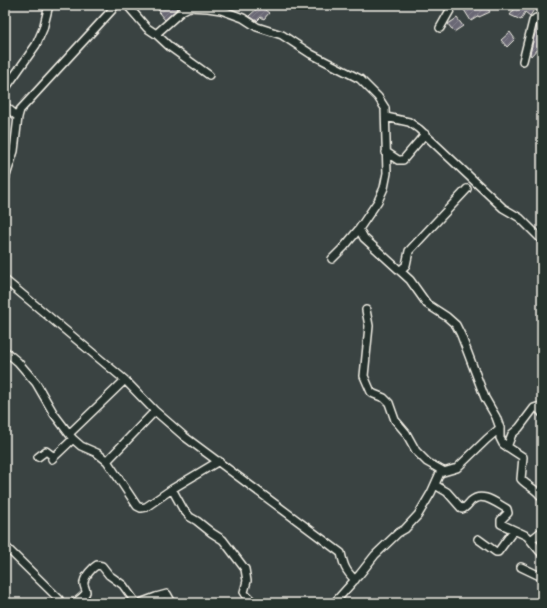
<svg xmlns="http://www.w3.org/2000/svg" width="547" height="608" font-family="Caveat,sans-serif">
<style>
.building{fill:url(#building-hatch);stroke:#f4f1e8}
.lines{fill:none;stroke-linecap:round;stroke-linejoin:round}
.minor-casing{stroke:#f4f1e8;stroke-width:10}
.minor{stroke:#26332d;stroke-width:7}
</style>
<defs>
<pattern id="building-hatch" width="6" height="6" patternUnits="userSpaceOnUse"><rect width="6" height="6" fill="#6a6874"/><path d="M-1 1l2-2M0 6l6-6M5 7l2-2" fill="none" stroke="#807e88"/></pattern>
</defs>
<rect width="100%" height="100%" fill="#3a4342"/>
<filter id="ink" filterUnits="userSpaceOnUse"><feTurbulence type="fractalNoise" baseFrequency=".025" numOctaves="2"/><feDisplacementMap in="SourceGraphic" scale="8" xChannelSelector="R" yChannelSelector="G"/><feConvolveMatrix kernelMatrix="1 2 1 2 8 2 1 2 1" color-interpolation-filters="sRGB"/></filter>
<g filter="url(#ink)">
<path class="building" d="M 154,5 L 173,5 L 177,9 L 165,20 L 159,13 L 160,12 Z
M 461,5 L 486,5 L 490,12 L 479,17 L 479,16 L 471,21 Z
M 522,5 L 537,5 L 530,16 L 525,12 L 521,20 L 510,15 L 516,7 L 519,9 Z
M 260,6 L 269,13 L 264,19 L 261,17 L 257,21 L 249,16 Z
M 457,18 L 463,26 L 454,32 L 448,24 Z
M 537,25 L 542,29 L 542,54 L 538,48 L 531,56 L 530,54 Z
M 510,32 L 515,39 L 507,47 L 501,40 Z"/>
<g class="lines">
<defs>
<path id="minor" d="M 127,5 L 147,28 L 156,34 L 183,10 L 189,7 L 208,8 L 221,10 L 243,18 L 257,27 L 282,35 L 311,54 L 360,79 L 378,97 L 385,108 L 387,173 L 384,188 L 378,201 L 359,229 L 364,238 L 410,280 L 427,304 L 447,317 L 456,325 L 461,335 L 485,398 L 496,417 L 500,428 L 500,438 L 503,444 L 523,457 L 521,479 C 528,487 536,488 542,498
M 440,28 L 453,5
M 156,34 L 170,47 L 209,75
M 523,61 L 533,21 L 536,18 L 540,20 L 542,24
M 5,89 L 36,45 L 43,29 L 49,5
M 5,106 L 18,117
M 386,117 L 409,122 L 419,129 L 503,208 L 520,218 L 542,240
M 386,152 L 398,160 L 403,160 L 425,134
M 5,179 L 14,151 L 18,117 L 20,110 L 112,10 L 115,5
M 332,259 L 344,247 L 359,229
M 400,271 L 406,265 L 409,251 L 467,189
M 5,280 L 125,380 L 155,411 L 185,437 L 341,553 C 344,566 345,570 355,580
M 366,310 L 369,326 L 364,376 L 371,392 L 374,394 L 384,398 L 389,403 L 395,420 L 406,433 L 416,451 L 427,462 L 443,471
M 5,351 L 18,362 L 36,383 L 54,414 L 73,439 L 81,446 L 97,453 L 107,461 L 137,506 L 141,508 L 146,507 L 172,489 L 183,509 L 190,517 L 197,521 L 212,533 L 223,540 L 245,569 L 247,581 L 244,592 C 246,597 251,598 253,603
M 70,433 L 125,380
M 507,447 L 512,434 L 519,428 L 534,408 L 537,407 L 542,413
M 38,457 L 46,451 L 54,457
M 52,459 L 73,439
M 107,461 L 155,411
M 435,485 L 447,492 L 462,509 C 466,508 468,504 471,501 C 482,491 496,503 507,509 L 508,513 L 501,520 L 501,524 L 527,536 L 542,554
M 172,489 L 219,461
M 478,539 L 496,552 L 498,552 L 514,530
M 531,540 L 542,531
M 5,546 L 59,599 L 60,603
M 521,567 L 542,577
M 75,603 C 78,600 85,596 86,592 C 86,588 83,586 84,582 C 85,576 92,568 97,565 L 102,566 L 109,575 L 123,585 L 136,603
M 140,603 L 156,597 L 167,594 L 172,603
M 334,603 L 360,574 L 375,555 L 398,533 L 405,529 L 418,515 L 431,493 L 440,473 L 457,468 L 487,439 L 500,428"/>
</defs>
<use href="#minor" class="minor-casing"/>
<use href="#minor" class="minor"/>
</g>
</g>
<rect width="547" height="608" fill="none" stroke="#26332d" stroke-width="20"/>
<rect x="10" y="10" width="527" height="588" fill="none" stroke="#f4f1e8" stroke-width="1.5" filter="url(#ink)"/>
</svg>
